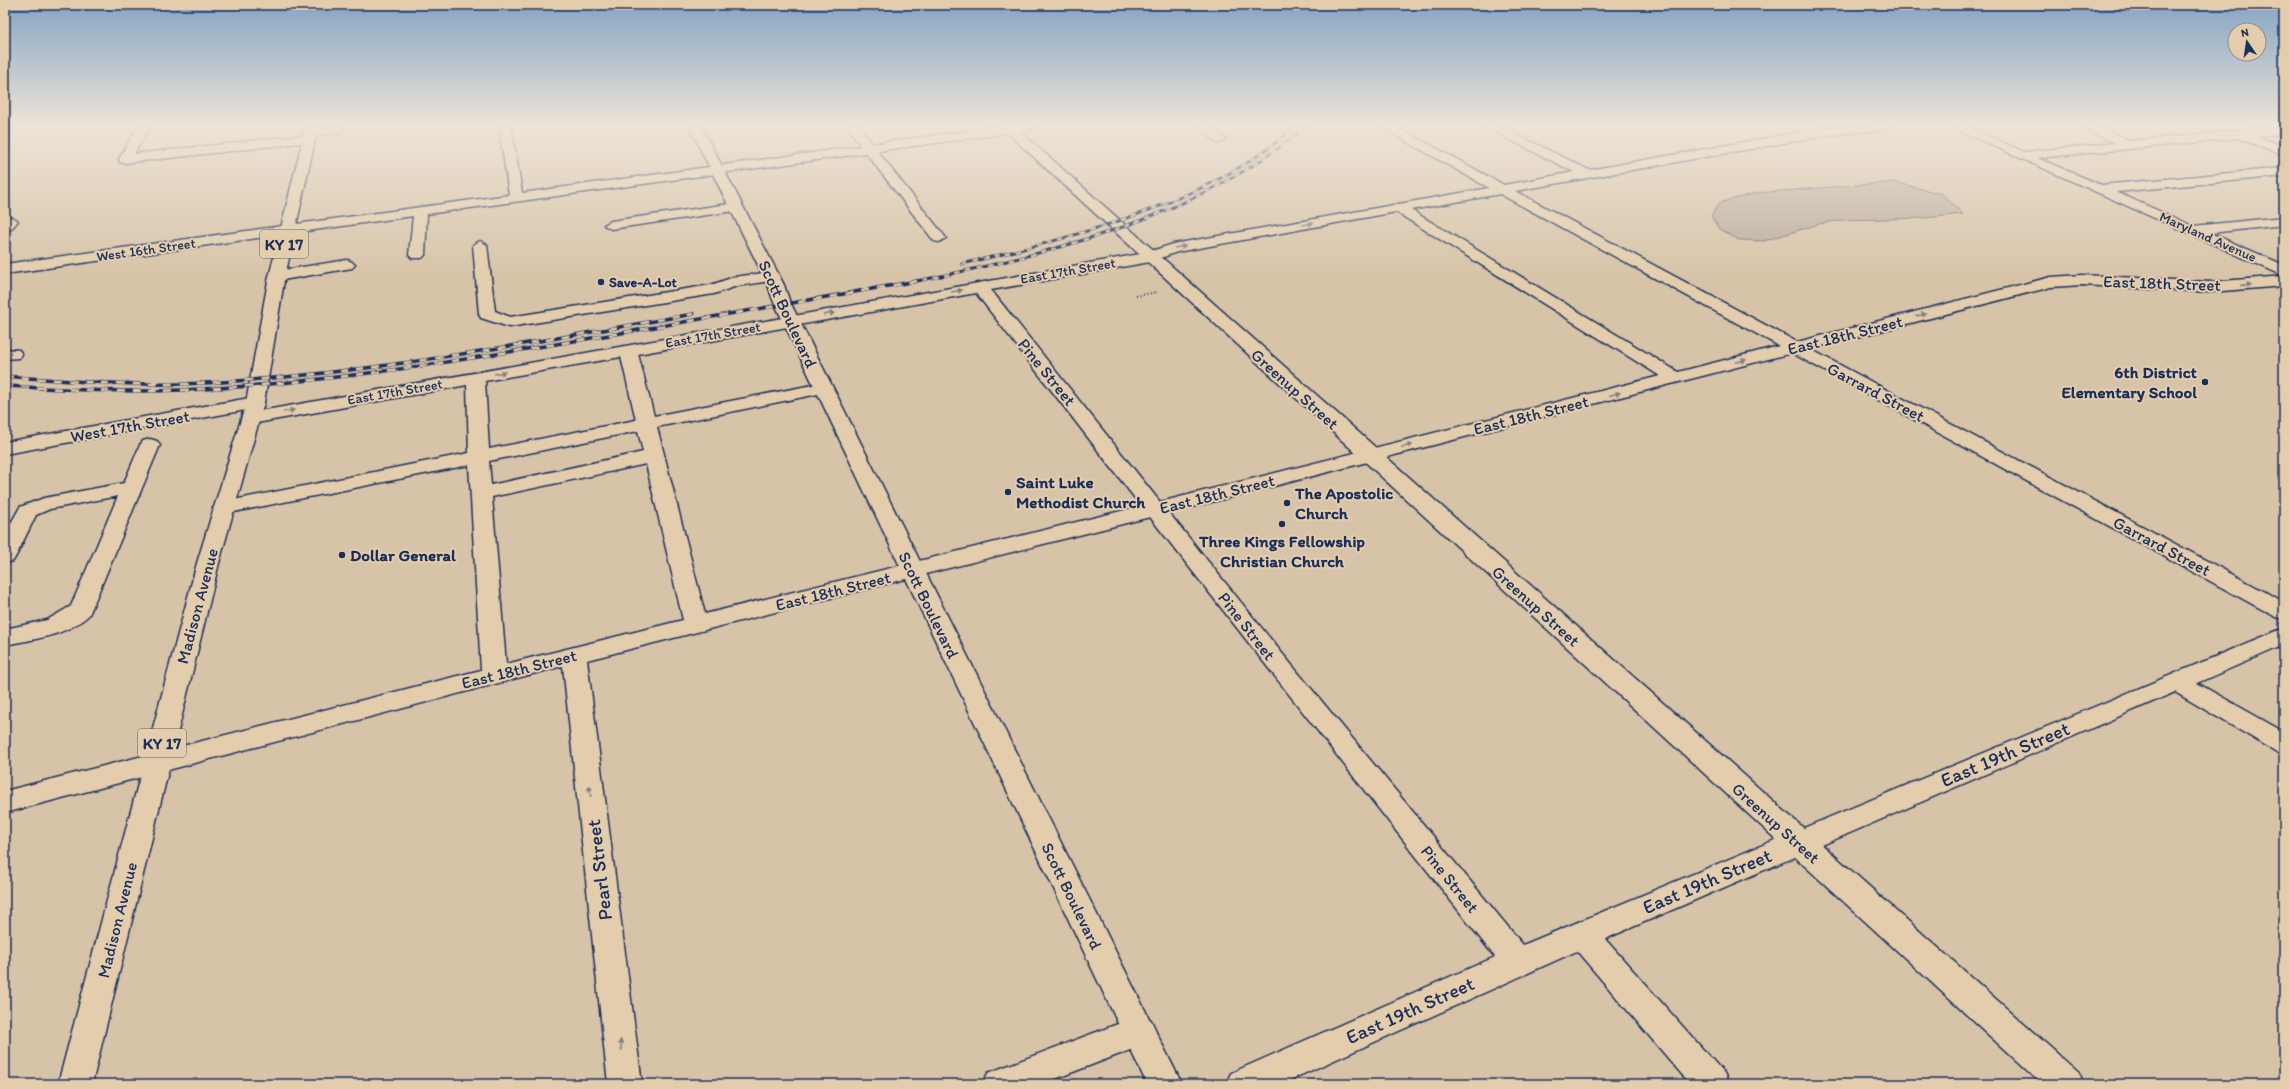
<svg xmlns="http://www.w3.org/2000/svg" width="2289" height="1089" font-family="Itim,sans-serif">
<style>
.green{fill:#b8ab9b;stroke:#6a6d7c}
.lines{fill:none;stroke-linecap:round;stroke-linejoin:round}
.minor-casing{stroke:#1b2f5e;stroke-width:3}
.major-casing{stroke:#1b2f5e;stroke-width:3}
.path{stroke:#1b2f5e;stroke-width:2;stroke-dasharray:1 2.5;stroke-linecap:butt}
.minor{fill:#e3cdac;fill-rule:evenodd}
.major{fill:#e3cdac;fill-rule:evenodd}
.rail-far1-casing{stroke:#1b2f5e;stroke-width:3}
.rail-casing{stroke:#1b2f5e;stroke-width:3.5}
.rail-far1{stroke:#e3cdac;stroke-width:2;stroke-dasharray:5.5;stroke-linecap:butt}
.rail{stroke:#e3cdac;stroke-width:2.5;stroke-dasharray:8;stroke-linecap:butt}
.oneway{fill:#7f7e85}
.poi-dot{fill:#1b2f5e;stroke:#e3cdac;stroke-width:1.5}
.labels{text-anchor:middle;dominant-baseline:central;stroke-width:4;stroke-linejoin:round;paint-order:stroke}
.far-street-label{font-size:14px;fill:#1b2f5e;stroke:#e3cdac}
.far-poi-label{font-size:14px;font-weight:bold;fill:#1b2f5e;stroke:#e3cdac;text-anchor:start}
.shield{fill:#e3cdac;stroke:#575e75;stroke-width:1}
.shield-label{font-size:16px;font-weight:bold;fill:#1b2f5e}
.street-label{font-size:17px;fill:#1b2f5e;stroke:#e3cdac}
.poi-label{font-size:17px;font-weight:bold;fill:#1b2f5e;stroke:#e3cdac;text-anchor:start}
.near-street-label{font-size:20px;fill:#1b2f5e;stroke:#e3cdac}
</style>
<rect width="100%" height="100%" fill="#d7c3a7"/>
<filter id="ink" filterUnits="userSpaceOnUse"><feTurbulence type="fractalNoise" baseFrequency=".025" numOctaves="2"/><feDisplacementMap in="SourceGraphic" scale="8" xChannelSelector="R" yChannelSelector="G"/><feConvolveMatrix kernelMatrix="1 2 1 2 8 2 1 2 1" color-interpolation-filters="sRGB"/></filter>
<g filter="url(#ink)">
<path class="green" d="M 1894,182 L 1942,194 L 1963,214 L 1925,218 L 1843,220 L 1819,224 L 1764,241 L 1739,240 L 1719,229 L 1711,216 L 1719,203 L 1756,193 Z"/>
<g class="lines">
<defs>
<path id="minor" d="M 138,126 L 150,126 L 134,154 L 305,135 L 306,130 L 342,126 L 344,129 L 338,133 L 314,136 L 313,141 L 309,142 L 125,163 L 120,162 L 119,159 Z
M 499,126 L 511,126 L 522,193 L 861,146 L 847,126 L 859,126 L 872,144 L 1003,126 L 1037,126 L 1031,130 L 877,151 L 946,238 L 939,242 L 934,241 L 866,153 L 427,214 L 425,255 L 422,258 L 412,258 L 409,255 L 413,216 L 5,274 L 5,264 L 509,195 Z
M 1197,126 L 1211,126 L 1226,139 L 1220,143 L 1216,142 Z
M 1379,126 L 1395,126 L 1504,185 L 1574,172 L 1483,126 L 1499,126 L 1589,170 L 1828,127 L 1890,126 L 1884,130 L 1828,135 L 1515,191 L 1797,342 L 2051,277 L 2082,275 L 2210,282 L 2284,276 L 2284,286 L 2210,292 L 2082,285 L 2051,287 L 1810,349 L 2284,602 L 2284,619 L 2276,617 L 1792,353 L 1169,513 L 1281,652 L 1523,945 L 2284,628 L 2284,645 L 2197,683 L 2284,732 L 2284,754 L 2275,751 L 2175,692 L 1605,939 L 1724,1073 L 1729,1084 L 1690,1084 L 1577,951 L 1281,1084 L 1226,1084 L 1231,1073 L 1495,957 L 1150,517 L 587,660 L 642,1084 L 608,1084 L 563,666 L 5,813 L 5,791 L 481,670 L 469,465 L 224,514 L 217,512 L 213,508 L 217,504 L 224,502 L 469,453 L 467,385 L 251,424 L 244,422 L 242,418 L 244,414 L 1146,253 L 1173,244 L 1489,188 ZM 1500,194 L 1779,346 L 1678,372 L 1411,210 ZM 1396,212 L 1660,376 L 1160,502 L 991,290 L 1150,262 L 1177,252 ZM 976,293 L 1141,506 L 705,614 L 657,427 L 823,393 L 829,392 L 832,388 L 829,384 L 823,383 L 654,416 L 638,354 ZM 621,357 L 636,420 L 489,449 L 485,381 ZM 638,431 L 643,452 L 491,485 L 489,461 ZM 646,464 L 683,620 L 506,664 L 492,497 Z
M 1949,126 L 1966,126 L 2024,152 L 2115,143 L 2078,126 L 2096,126 L 2132,141 L 2284,126 L 2284,134 L 2256,136 L 2284,147 L 2284,155 L 2238,138 L 2037,158 L 2101,185 L 2284,168 L 2284,176 L 2116,192 L 2193,226 L 2284,217 L 2284,225 L 2210,233 L 2284,265 L 2284,276 Z
M 736,203 L 743,207 L 741,210 L 611,229 L 604,225 L 611,221 Z
M 11,217 L 18,221 L 10,230 L 5,231 L 5,219 Z
M 480,241 L 487,245 L 495,311 L 510,317 L 711,285 L 734,277 L 771,272 L 777,274 L 779,277 L 777,280 L 737,286 L 714,294 L 509,327 L 481,318 L 479,314 L 473,245 Z
M 347,260 L 352,262 L 355,265 L 352,268 L 277,281 L 271,279 L 269,276 L 271,273 L 277,271 Z
M 5,349 L 19,350 L 22,354 L 19,358 L 5,359 Z
M 255,397 L 262,399 L 264,403 L 262,407 L 5,454 L 5,442 Z
M 150,439 L 157,441 L 160,445 L 89,615 C 66,636 35,639 5,645 L 5,629 L 47,620 L 71,606 L 118,496 L 50,509 L 36,515 L 16,556 L 13,561 L 5,563 L 5,534 L 20,507 L 44,498 L 124,483 L 140,445 L 143,441 Z
M 1139,1016 L 1151,1020 L 1156,1031 L 1151,1042 L 1042,1084 L 983,1084 L 988,1073 Z"/>
<path id="major" d="M 306,126 L 318,126 L 284,281 L 264,403 L 219,563 L 92,1084 L 58,1084 L 197,563 L 246,403 L 268,281 Z
M 689,126 L 701,126 L 784,285 L 789,300 L 1182,1084 L 1147,1084 L 773,300 L 768,285 Z
M 1000,126 L 1014,126 L 2079,1073 L 2084,1084 L 2042,1084 Z"/>
</defs>
<use href="#minor" class="minor-casing"/>
<use href="#major" class="major-casing"/>
<path class="path" d="M 1136,296 L 1157,292"/>
<use href="#minor" class="minor"/>
<use href="#major" class="major"/>
<defs>
<path id="rail-far1" d="M 962,264 C 1067,239 1216,202 1295,126
M 912,282 C 1043,256 1204,216 1306,126"/>
<path id="rail" d="M 5,376 C 63,381 121,385 179,384 C 352,378 523,344 693,314
M 5,386 C 64,389 122,393 181,390 C 329,384 475,358 621,333 C 719,316 818,299 917,281"/>
</defs>
<use href="#rail-far1" class="rail-far1-casing"/>
<use href="#rail" class="rail-casing"/>
<use href="#rail-far1" class="rail-far1"/>
<use href="#rail" class="rail"/>
</g>
<defs><path id="oneway-solid" d="M-6-.8H1V-3.2L6.5 0L1 3.2V.8H-6Z"/></defs>
<g class="oneway">
<use href="#oneway-solid" transform="translate(1308 224) rotate(-10)"/>
<use href="#oneway-solid" transform="translate(1180 247) rotate(-10)"/>
<use href="#oneway-solid" transform="translate(2246 285) rotate(-5)"/>
<use href="#oneway-solid" transform="translate(957 291) rotate(-10)"/>
<use href="#oneway-solid" transform="translate(829 314) rotate(-10)"/>
<use href="#oneway-solid" transform="translate(1921 315) rotate(-14)"/>
<use href="#oneway-solid" transform="translate(1741 361) rotate(-14)"/>
<use href="#oneway-solid" transform="translate(500 373) rotate(-10)"/>
<use href="#oneway-solid" transform="translate(1615 394) rotate(-14)"/>
<use href="#oneway-solid" transform="translate(289 411) rotate(-10)"/>
<use href="#oneway-solid" transform="translate(1407 446) rotate(-14)"/>
<use href="#oneway-solid" transform="translate(590 791) rotate(-97)"/>
<use href="#oneway-solid" transform="translate(621 1045) rotate(-97)"/>
</g>
</g>
<linearGradient id="sky" x2="0" y2="1"><stop stop-color="#85a4c4"/><stop offset="0.45" stop-color="#ede4d7"/><stop offset="1" stop-color="#ede4d7" stop-opacity="0"/></linearGradient>
<rect width="2289" height="279" fill="url(#sky)"/>
<g class="poi-dot">
<circle cx="601" cy="282" r="4"/>
<circle cx="2205" cy="382" r="4"/>
<circle cx="1008" cy="492" r="4"/>
<circle cx="1287" cy="503" r="4"/>
<circle cx="1282" cy="524" r="4"/>
<circle cx="342" cy="555" r="4"/>
</g>
<g class="labels">
<g class="far-street-label">
<text transform="translate(2208 237) rotate(24)">Maryland Avenue</text>
<text transform="translate(146 250) rotate(-8)">West 16th Street</text>
<text transform="translate(1068 271) rotate(-10)">East 17th Street</text>
<text transform="translate(713 335) rotate(-10)">East 17th Street</text>
<text transform="translate(395 392) rotate(-10)">East 17th Street</text>
</g>
<g class="far-poi-label">
<text x="609" y="282">Save-A-Lot</text>
</g>
<g class="shield">
<rect x="260" y="230" width="48" height="28" rx="3"/>
<rect x="138" y="729" width="48" height="28" rx="3"/>
</g>
<g class="shield-label">
<text x="284" y="244">KY 17</text>
<text x="162" y="743">KY 17</text>
</g>
<g class="street-label">
<text transform="translate(2162 283) rotate(2)">East 18th Street</text>
<text transform="translate(788 314) rotate(65)">Scott Boulevard</text>
<text transform="translate(1845 335) rotate(-14)">East 18th Street</text>
<text transform="translate(1047 372) rotate(51)">Pine Street</text>
<text transform="translate(1295 389) rotate(42)">Greenup Street</text>
<text transform="translate(1876 392) rotate(28)">Garrard Street</text>
<text transform="translate(1531 415) rotate(-14)">East 18th Street</text>
<text transform="translate(130 426) rotate(-10)">West 17th Street</text>
<text transform="translate(1217 494) rotate(-14)">East 18th Street</text>
<text transform="translate(2162 546) rotate(28)">Garrard Street</text>
<text transform="translate(833 591) rotate(-14)">East 18th Street</text>
<text transform="translate(929 605) rotate(64)">Scott Boulevard</text>
<text transform="translate(197 606) rotate(-75)">Madison Avenue</text>
<text transform="translate(1536 606) rotate(42)">Greenup Street</text>
<text transform="translate(1247 626) rotate(52)">Pine Street</text>
<text transform="translate(519 669) rotate(-14)">East 18th Street</text>
<text transform="translate(1776 823) rotate(42)">Greenup Street</text>
<text transform="translate(1450 879) rotate(51)">Pine Street</text>
<text transform="translate(1072 896) rotate(64)">Scott Boulevard</text>
<text transform="translate(117 920) rotate(-76)">Madison Avenue</text>
</g>
<g class="poi-label">
<text x="2197" y="372" text-anchor="end">6th District<tspan x="2197" dy="20">Elementary School</tspan></text>
<text x="1016" y="482">Saint Luke<tspan x="1016" dy="20">Methodist Church</tspan></text>
<text x="1295" y="493">The Apostolic<tspan x="1295" dy="20">Church</tspan></text>
<text x="1282" y="541" text-anchor="middle">Three Kings Fellowship<tspan x="1282" dy="20">Christian Church</tspan></text>
<text x="350" y="555">Dollar General</text>
</g>
<g class="near-street-label">
<text transform="translate(2005 754) rotate(-23)">East 19th Street</text>
<text transform="translate(599 870) rotate(-97)">Pearl Street</text>
<text transform="translate(1707 881) rotate(-23)">East 19th Street</text>
<text transform="translate(1410 1010) rotate(-24)">East 19th Street</text>
</g>
</g>
<rect width="2289" height="1089" fill="none" stroke="#e3cdac" stroke-width="20"/>
<rect x="10" y="10" width="2269" height="1069" fill="none" stroke="#1b2f5e" stroke-width="1.5" filter="url(#ink)"/>
<g transform="translate(2247 42) rotate(347)"><circle r="19" fill="#e3cdac" stroke="#938e8d"/>
<path d="M0-3L7 15L0 10L-7 15Z" fill="#1b2f5e"/>
<text y="-6" font-size="11" font-weight="bold" text-anchor="middle" fill="#1b2f5e">N</text>
</g>
</svg>
